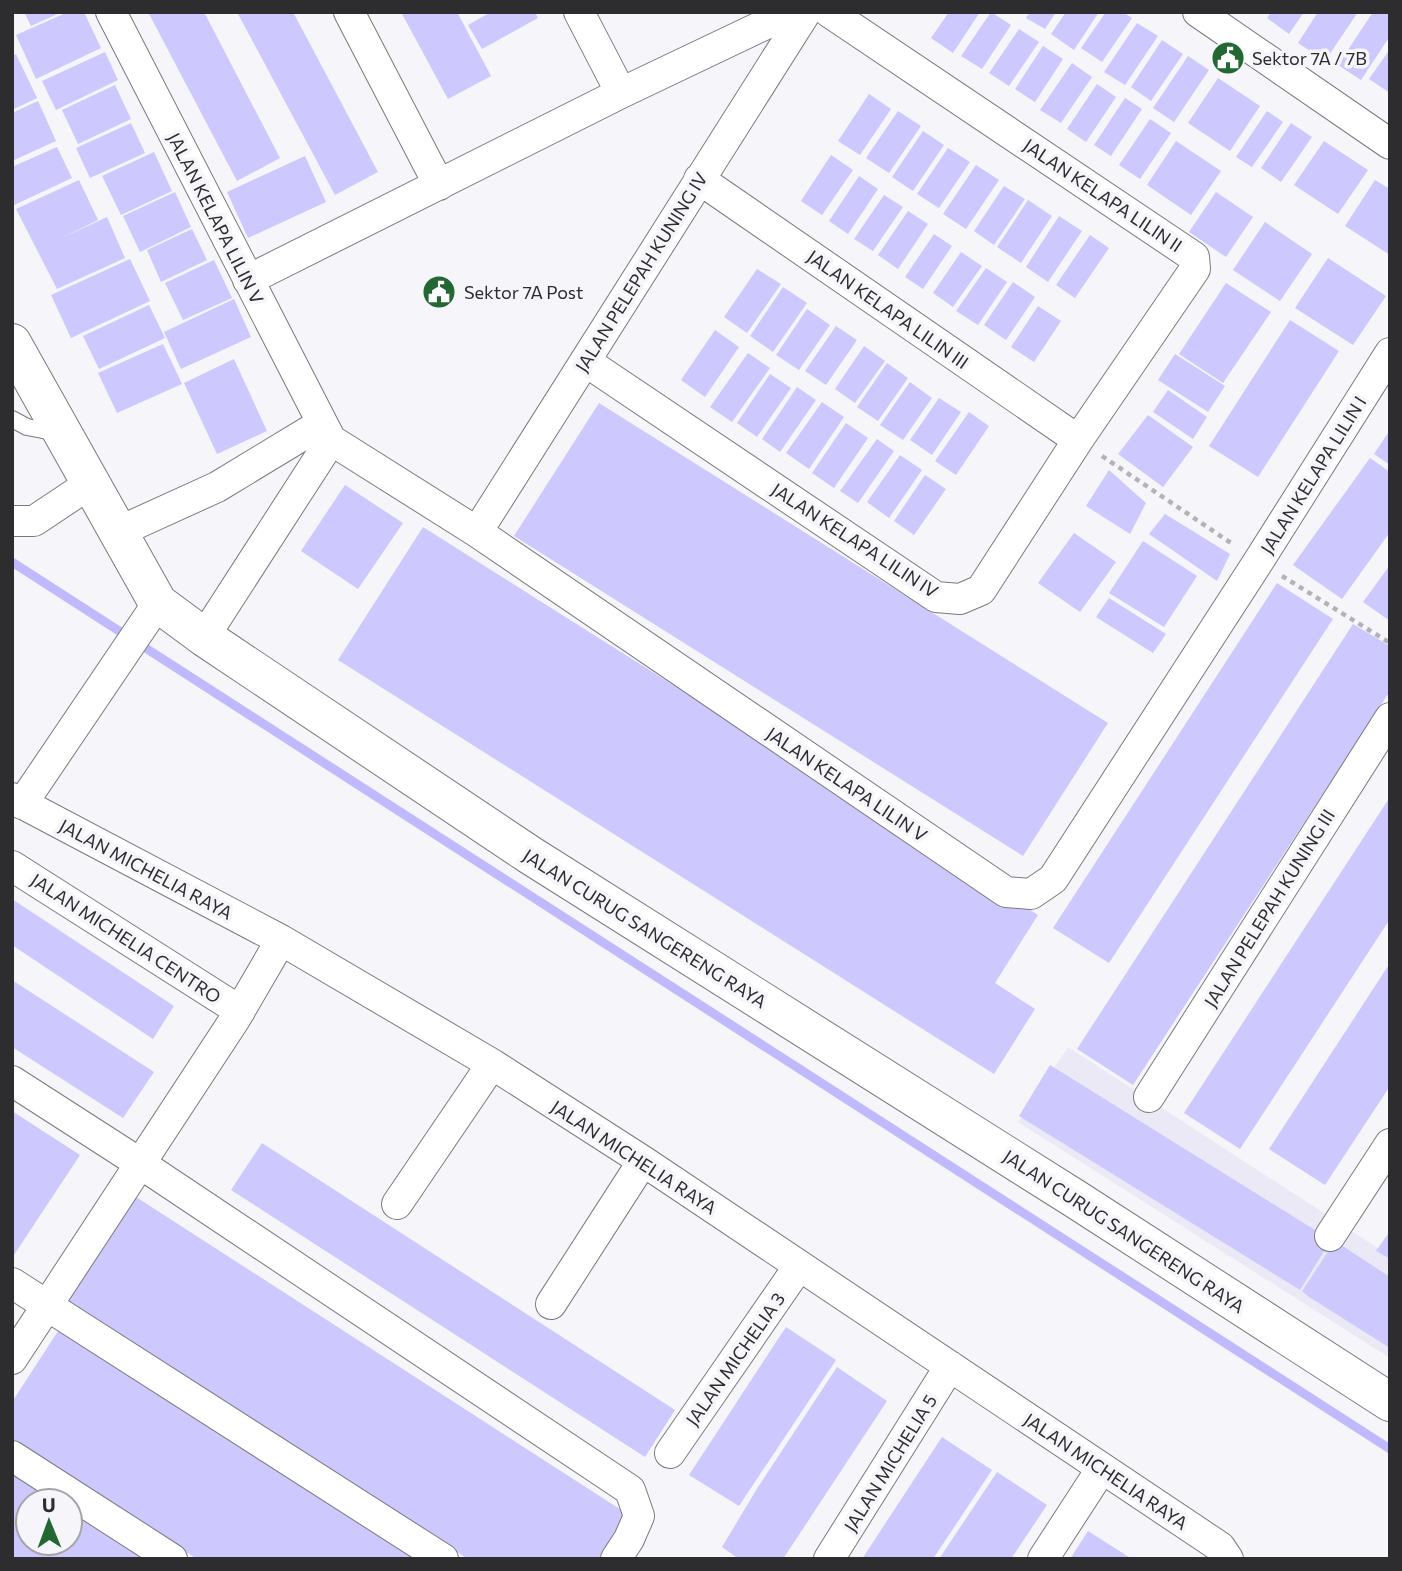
<svg xmlns="http://www.w3.org/2000/svg" width="1402" height="1571" font-family="Commissioner,sans-serif">
<style>
.built{fill:#eae9f5}
.lines{fill:none;stroke-linecap:round;stroke-linejoin:round}
.stream{stroke:#c0b9fe;stroke-width:9}
.building{fill:#cdc8fd}
.lane-casing{stroke:#7a797d;stroke-width:18}
.street-casing{stroke:#7a797d;stroke-width:32}
.secondary-casing{stroke:#7a797d;stroke-width:40}
.path{stroke:#b3b3b7;stroke-width:4.5;stroke-dasharray:5 5;stroke-linecap:butt}
.lane{stroke:#fff;stroke-width:16}
.street{stroke:#fff;stroke-width:30}
.secondary{stroke:#fff;stroke-width:38}
.labels{text-anchor:middle;dominant-baseline:central;stroke-width:7;stroke-linejoin:round;paint-order:stroke}
.poi-label{font-size:18px;fill:#2d2d2f;stroke:#f5f5fa;text-anchor:start}
.street-label{font-size:18px;fill:#2d2d2f;stroke:#f5f5fa}
</style>
<rect width="100%" height="100%" fill="#f5f5fa"/>
<path class="built" d="M 1068,1047 L 1390,1256 L 1390,1358 L 1018,1122 Z"/>
<g class="lines">
<path class="stream" d="M 12,562 L 1390,1449"/>
</g>
<path class="building" d="M 24,12 L 62,12 L 31,26 Z
M 68,12 L 84,12 L 101,48 L 36,79 L 16,35 Z
M 148,12 L 204,12 L 280,158 L 237,181 Z
M 237,12 L 293,12 L 378,172 L 335,195 Z
M 401,12 L 457,12 L 491,76 L 448,99 Z
M 491,12 L 535,12 L 538,18 L 482,49 L 468,25 Z
M 949,12 L 980,12 L 953,53 L 931,38 Z
M 991,12 L 1011,25 L 982,69 L 961,56 Z
M 1030,12 L 1056,12 L 1045,29 L 1026,18 Z
M 1066,12 L 1099,12 L 1074,50 L 1051,34 Z
M 1106,12 L 1123,12 L 1132,18 L 1102,62 L 1081,48 Z
M 1271,12 L 1304,12 L 1289,34 L 1267,18 Z
M 1318,12 L 1358,12 L 1325,61 L 1298,43 Z
M 1373,12 L 1390,14 L 1390,36 L 1361,80 L 1338,65 Z
M 1137,23 L 1158,36 L 1125,85 L 1104,72 Z
M 1019,29 L 1039,42 L 1009,86 L 989,73 Z
M 1162,40 L 1183,54 L 1151,101 L 1131,87 Z
M 1043,46 L 1063,59 L 1035,102 L 1015,89 Z
M 1390,49 L 1390,93 L 1369,79 Z
M 105,52 L 118,80 L 56,110 L 42,81 Z
M 16,54 L 37,98 L 12,110 L 12,56 Z
M 1188,56 L 1209,70 L 1174,122 L 1153,108 Z
M 1072,63 L 1092,77 L 1061,123 L 1040,110 Z
M 1218,78 L 1260,106 L 1230,151 L 1188,123 Z
M 1097,84 L 1116,97 L 1086,142 L 1067,129 Z
M 115,85 L 131,119 L 78,144 L 62,110 Z
M 869,94 L 891,109 L 860,155 L 838,141 Z
M 1125,98 L 1142,109 L 1111,156 L 1094,145 Z
M 38,101 L 56,141 L 12,161 L 12,113 Z
M 898,111 L 921,126 L 889,173 L 866,158 Z
M 1267,111 L 1283,122 L 1252,167 L 1236,157 Z
M 1150,119 L 1171,133 L 1140,179 L 1119,165 Z
M 131,123 L 145,153 L 90,178 L 76,148 Z
M 1291,123 L 1312,137 L 1281,182 L 1261,168 Z
M 923,131 L 944,145 L 913,191 L 892,177 Z
M 1176,141 L 1221,171 L 1191,215 L 1147,185 Z
M 1324,141 L 1368,170 L 1338,214 L 1294,185 Z
M 57,147 L 72,178 L 12,206 L 12,167 Z
M 948,148 L 970,162 L 939,208 L 917,194 Z
M 154,152 L 172,191 L 121,215 L 102,176 Z
M 831,155 L 853,170 L 822,215 L 801,201 Z
M 305,156 L 326,202 L 248,238 L 227,192 Z
M 976,165 L 999,180 L 966,229 L 943,214 Z
M 859,176 L 878,189 L 848,234 L 829,221 Z
M 79,180 L 98,220 L 62,238 L 107,217 L 125,258 L 57,289 L 16,209 Z
M 1375,180 L 1390,189 L 1390,255 L 1345,226 Z
M 1004,186 L 1025,199 L 994,245 L 974,231 Z
M 175,192 L 191,227 L 140,252 L 123,216 Z
M 1216,192 L 1253,217 L 1226,257 L 1189,232 Z
M 884,195 L 903,207 L 873,251 L 854,239 Z
M 1028,200 L 1052,216 L 1021,263 L 997,247 Z
M 908,211 L 928,224 L 898,269 L 878,255 Z
M 1059,216 L 1082,231 L 1048,282 L 1026,267 Z
M 1265,222 L 1312,254 L 1280,301 L 1233,270 Z
M 192,229 L 207,260 L 161,282 L 147,250 Z
M 934,234 L 952,246 L 923,289 L 905,277 Z
M 1090,235 L 1109,248 L 1075,298 L 1056,285 Z
M 961,252 L 982,266 L 953,307 L 933,293 Z
M 1328,258 L 1386,296 L 1353,345 L 1295,308 Z
M 130,259 L 150,301 L 71,338 L 51,295 Z
M 214,260 L 232,298 L 183,320 L 165,283 Z
M 986,268 L 1007,282 L 978,325 L 956,311 Z
M 757,269 L 781,284 L 747,333 L 724,317 Z
M 1013,282 L 1035,297 L 1006,340 L 984,325 Z
M 1226,283 L 1271,312 L 1223,383 L 1179,354 Z
M 783,287 L 807,303 L 773,352 L 750,336 Z
M 234,299 L 251,337 L 181,369 L 164,332 Z
M 149,305 L 165,338 L 99,369 L 83,336 Z
M 1038,306 L 1061,321 L 1034,362 L 1011,347 Z
M 807,309 L 830,325 L 799,370 L 776,355 Z
M 1290,320 L 1339,351 L 1258,477 L 1209,446 Z
M 836,326 L 857,340 L 826,385 L 805,371 Z
M 715,330 L 739,347 L 705,397 L 681,380 Z
M 163,344 L 182,384 L 117,413 L 98,373 Z
M 864,346 L 885,361 L 855,403 L 835,389 Z
M 748,353 L 770,368 L 732,422 L 710,407 Z
M 1175,354 L 1225,386 L 1208,412 L 1158,380 Z
M 234,359 L 267,431 L 217,454 L 184,383 Z
M 887,363 L 908,378 L 878,421 L 857,407 Z
M 770,374 L 791,388 L 757,437 L 737,423 Z
M 910,382 L 932,398 L 903,440 L 880,425 Z
M 797,387 L 816,400 L 780,452 L 762,439 Z
M 1168,390 L 1207,417 L 1193,439 L 1153,412 Z
M 939,398 L 961,412 L 932,455 L 910,440 Z
M 822,402 L 844,417 L 809,469 L 786,453 Z
M 599,403 L 1108,723 L 1023,856 L 514,536 Z
M 969,412 L 989,426 L 956,475 L 935,461 Z
M 1148,415 L 1193,447 L 1163,487 L 1118,454 Z
M 846,423 L 868,438 L 834,488 L 812,473 Z
M 1390,430 L 1390,465 L 1374,454 Z
M 877,439 L 894,451 L 858,503 L 840,491 Z
M 900,455 L 922,470 L 889,518 L 867,502 Z
M 1370,458 L 1390,472 L 1390,532 L 1342,599 L 1293,565 Z
M 1109,470 L 1146,503 L 1130,534 L 1086,506 Z
M 925,475 L 946,489 L 914,535 L 894,521 Z
M 345,485 L 403,523 L 358,589 L 301,551 Z
M 1165,514 L 1230,554 L 1217,581 L 1149,534 Z
M 423,527 L 1038,915 L 995,983 L 1035,1009 L 994,1074 L 338,660 Z
M 1074,533 L 1116,562 L 1080,612 L 1038,583 Z
M 1143,541 L 1197,576 L 1164,627 L 1109,593 Z
M 1390,565 L 1390,621 L 1363,602 Z
M 1277,583 L 1333,619 L 1109,963 L 1053,928 Z
M 1109,598 L 1166,634 L 1153,653 L 1096,617 Z
M 1353,624 L 1390,646 L 1390,691 L 1133,1085 L 1077,1049 Z
M 1390,797 L 1390,919 L 1240,1149 L 1184,1113 Z
M 12,899 L 174,1006 L 153,1039 L 12,945 Z
M 1390,963 L 1390,1086 L 1325,1185 L 1269,1149 Z
M 12,980 L 154,1072 L 123,1118 L 12,1047 Z
M 1050,1065 L 1331,1240 L 1300,1290 L 1019,1116 Z
M 12,1111 L 80,1155 L 12,1258 Z
M 262,1143 L 675,1410 L 645,1457 L 231,1190 Z
M 136,1197 L 629,1515 L 600,1559 L 468,1559 L 68,1301 Z
M 1390,1231 L 1390,1259 L 1376,1251 Z
M 1335,1241 L 1390,1277 L 1390,1348 L 1309,1297 L 1302,1291 Z
M 62,1325 L 424,1559 L 197,1559 L 12,1440 L 12,1402 Z
M 786,1327 L 836,1360 L 739,1506 L 689,1475 Z
M 837,1367 L 887,1401 L 783,1559 L 739,1559 L 722,1547 L 758,1487 Z
M 942,1437 L 992,1470 L 933,1559 L 862,1559 Z
M 12,1465 L 68,1501 L 28,1501 L 28,1543 L 70,1543 L 70,1502 L 158,1559 L 12,1559 Z
M 997,1472 L 1047,1505 L 1011,1559 L 939,1559 Z
M 1088,1531 L 1132,1559 L 1070,1559 Z"/>
<g class="lines">
<defs>
<path id="lane" d="M 12,419 L 27,427 L 58,433"/>
<path id="street" d="M 111,12 L 331,440 L 477,532 L 1006,892 L 1031,894 L 1053,879 L 1258,562 L 1390,353
M 349,12 L 439,185
M 579,12 L 621,93
M 1198,12 L 1390,144
M 699,179 L 1078,440
M 248,280 L 621,93 L 791,12
M 585,361 L 936,597 L 960,599 L 981,590 L 1078,440 L 1195,269 L 1194,257 L 829,12
M 12,521 L 34,521 L 91,483
M 118,532 L 217,487 L 321,424
M 477,532 L 806,12
M 204,637 L 331,440
M 12,798 L 281,940 L 492,1064 L 643,1161 L 1220,1547 L 1228,1559
M 22,804 L 158,603
M 12,866 L 240,1011
M 12,1081 L 141,1164 L 630,1490 L 639,1516 L 629,1539 L 616,1559
M 1149,1097 L 1390,718
M 397,1204 L 492,1064
M 1330,1236 L 1390,1144
M 12,1283 L 443,1559
M 551,1304 L 643,1161
M 12,1359 L 235,1019 L 281,940
M 670,1453 L 799,1266
M 12,1456 L 172,1559
M 829,1559 L 950,1366
M 1043,1559 L 1102,1468"/>
<path id="secondary" d="M 12,343 L 158,603 L 204,637 L 530,855 L 1077,1200 L 1390,1402"/>
</defs>
<use href="#lane" class="lane-casing"/>
<use href="#street" class="street-casing"/>
<use href="#secondary" class="secondary-casing"/>
<path class="path" d="M 1102,456 L 1234,545
M 1282,576 L 1390,643"/>
<use href="#lane" class="lane"/>
<use href="#street" class="street"/>
<use href="#secondary" class="secondary"/>
</g>
<defs>
<symbol id="civic-disc" viewBox="-11 -11 22 22"><circle r="9.5" fill="#236733" stroke="#f5f5fa"/><path d="M-.6-6.5H3V-4.5H.6V-3L4-1V1h2V6H-6V1h2V-1L-.6-3ZM-1.2 2.5V6h2.4V2.5Z" fill="#fff"/></symbol>
</defs>
<g fill-rule="evenodd">
<use href="#civic-disc" x="1209" y="39" width="38" height="38"/>
<use href="#civic-disc" x="420" y="273" width="38" height="38"/>
</g>
<g class="labels">
<g class="poi-label">
<text x="1252" y="58">Sektor 7A / 7B</text>
<text x="464" y="292">Sektor 7A Post</text>
</g>
<g class="street-label">
<text transform="translate(1103 195) rotate(34)">JALAN KELAPA LILIN II</text>
<text transform="translate(216 218) rotate(63)">JALAN KELAPA LILIN V</text>
<text transform="translate(641 272) rotate(-58)">JALAN PELEPAH KUNING IV</text>
<text transform="translate(888 309) rotate(35)">JALAN KELAPA LILIN III</text>
<text transform="translate(1313 475) rotate(-58)">JALAN KELAPA LILIN I</text>
<text transform="translate(855 540) rotate(33)">JALAN KELAPA LILIN IV</text>
<text transform="translate(847 784) rotate(34)">JALAN KELAPA LILIN V</text>
<text transform="translate(146 869) rotate(28)">JALAN MICHELIA RAYA</text>
<text transform="translate(1269 908) rotate(-58)">JALAN PELEPAH KUNING III</text>
<text transform="translate(645 928) rotate(32)">JALAN CURUG SANGERENG RAYA</text>
<text transform="translate(126 938) rotate(33)">JALAN MICHELIA CENTRO</text>
<text transform="translate(634 1157) rotate(33)">JALAN MICHELIA RAYA</text>
<text transform="translate(1124 1231) rotate(33)">JALAN CURUG SANGERENG RAYA</text>
<text transform="translate(735 1359) rotate(-55)">JALAN MICHELIA 3</text>
<text transform="translate(890 1463) rotate(-58)">JALAN MICHELIA 5</text>
<text transform="translate(1106 1471) rotate(34)">JALAN MICHELIA RAYA</text>
</g>
</g>
<rect width="1402" height="1571" fill="none" stroke="#2d2d2f" stroke-width="28"/>
<g transform="translate(49 1522) rotate(359)"><circle r="33" fill="#f5f5fa" stroke="#a5a5a9" stroke-width="2"/>
<path d="M0-5L12 26L0 18L-12 26Z" fill="#236733"/>
<text y="-10" font-size="19" font-weight="bold" text-anchor="middle" fill="#2d2d2f">U</text>
</g>
</svg>
